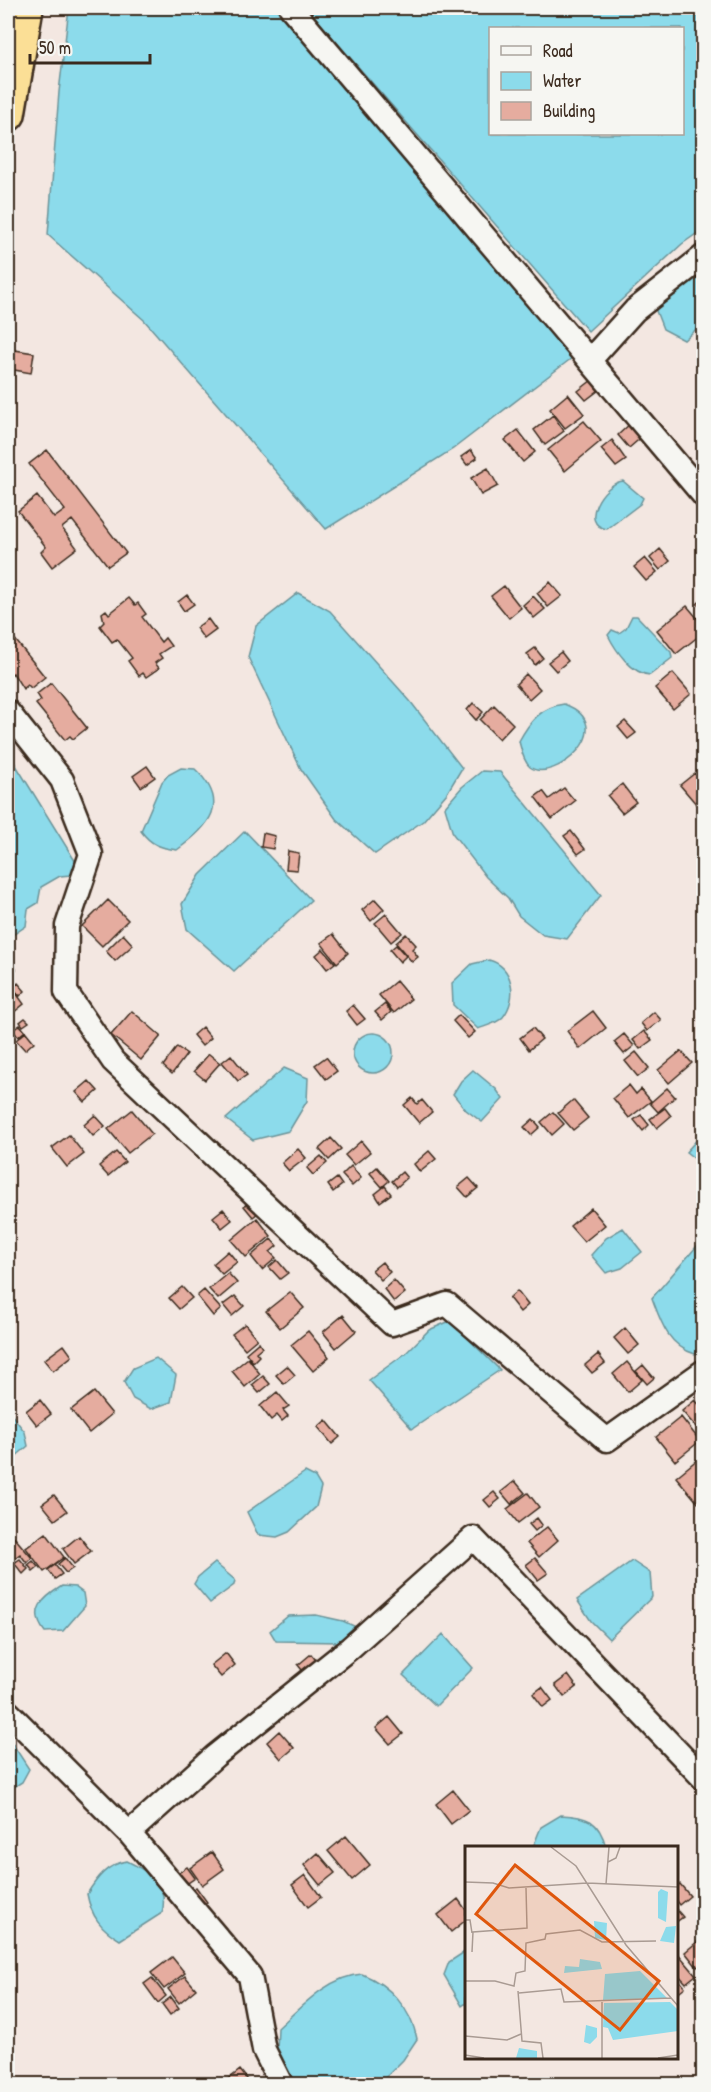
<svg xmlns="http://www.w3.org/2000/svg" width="711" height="2092" font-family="'Patrick Hand',sans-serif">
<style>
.water{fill:#8cdbeb;stroke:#6c9499;stroke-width:1.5;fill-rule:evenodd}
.building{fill:#e5ac9f;stroke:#3b2a1e;stroke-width:1.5}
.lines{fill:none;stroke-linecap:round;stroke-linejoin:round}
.minor-casing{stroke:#3b2a1e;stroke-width:27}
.highway-casing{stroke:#3b2a1e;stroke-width:38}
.minor{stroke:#f6f6f2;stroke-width:22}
.highway{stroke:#fbdf96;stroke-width:33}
.inset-road{fill:none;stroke:#a99b93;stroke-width:1.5}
.view{fill:#df570d;fill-opacity:0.15;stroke:#df570d;stroke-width:3}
.inset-edge{fill:none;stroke:#3b2a1e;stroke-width:3}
</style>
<rect width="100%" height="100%" fill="#f3e7e1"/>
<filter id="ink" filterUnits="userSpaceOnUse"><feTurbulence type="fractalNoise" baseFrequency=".0167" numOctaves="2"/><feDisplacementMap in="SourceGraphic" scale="12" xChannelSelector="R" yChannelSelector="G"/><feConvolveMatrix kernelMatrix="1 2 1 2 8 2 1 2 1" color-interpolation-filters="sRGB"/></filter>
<g filter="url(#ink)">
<path class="water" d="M 69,8 L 280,8 L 572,358 L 453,449 L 326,529 L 144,320 L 48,235 L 59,92 Z
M 307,8 L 703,8 L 703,229 L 682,244 L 588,331 ZM 490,28 L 682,28 L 682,134 L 490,134 Z
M 692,277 L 703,282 L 703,323 L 684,340 L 663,329 L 656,311 L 657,306 Z
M 623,481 L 643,498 L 640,504 L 607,529 C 578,525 603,483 623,481 Z
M 298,593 L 330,611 L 410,701 L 462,768 L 447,793 L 423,821 L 375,854 L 336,819 L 301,769 L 248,657 L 256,626 Z
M 632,616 L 637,616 L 671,652 L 672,658 L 650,675 C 632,674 616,651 608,635 L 612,630 L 619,633 L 626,628 Z
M 564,704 C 623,726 553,785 530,767 C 523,761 521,749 519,741 C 530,721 541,707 564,704 Z
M 14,762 L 77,864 L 78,871 L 71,875 L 60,876 L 41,887 L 38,903 L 28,909 L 26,926 L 8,938 L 8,766 Z
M 181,768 L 195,769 C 231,803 210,826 177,850 C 161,848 151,845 141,831 L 162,782 L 168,775 Z
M 482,771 L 500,772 L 601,895 L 567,939 L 543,935 L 519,916 L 508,898 L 486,877 L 453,834 L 445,807 L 462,787 Z
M 245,831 L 311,900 L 234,971 L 187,929 L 182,904 L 200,875 Z
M 489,960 C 514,967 518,998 503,1017 C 498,1023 486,1026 478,1029 L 453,1005 L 452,983 L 472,964 Z
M353 1053a20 20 0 1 1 40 0a20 20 0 1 1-40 0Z
M 284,1068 L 308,1078 L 307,1101 L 289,1131 L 253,1140 L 226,1119 Z
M 473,1070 L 496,1089 L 503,1099 L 482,1122 L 466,1110 L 453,1094 L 461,1081 Z
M 703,1133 L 703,1165 L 686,1152 Z
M 623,1228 L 642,1252 L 622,1268 L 606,1273 L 591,1255 L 606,1238 Z
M 703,1239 L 703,1348 L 695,1354 C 668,1346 661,1322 652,1298 Z
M 450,1321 L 500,1370 L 412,1429 L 369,1380 L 406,1353 L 429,1330 Z
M 156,1358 L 176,1375 L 171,1402 L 151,1409 L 133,1399 L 124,1382 L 133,1368 Z
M 8,1410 L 25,1432 L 28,1446 L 8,1463 Z
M 305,1472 L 315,1477 L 321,1487 L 316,1507 L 289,1532 L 277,1537 L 258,1535 L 247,1512 Z
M 632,1561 L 650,1573 L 652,1597 L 609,1639 L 591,1621 L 577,1600 Z
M 215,1563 L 235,1580 L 234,1585 L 210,1603 L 194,1584 L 198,1577 Z
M 62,1586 L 75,1587 L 83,1593 L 85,1606 L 63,1631 L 45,1632 C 28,1610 43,1598 62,1586 Z
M 316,1615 L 343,1621 L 356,1627 L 341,1642 L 276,1641 L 270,1631 L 288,1616 Z
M 443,1634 L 473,1668 L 436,1706 L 403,1675 Z
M 8,1737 L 29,1769 L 22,1782 L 8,1791 Z
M 561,1815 C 587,1816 599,1820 606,1847 L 533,1847 L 541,1827 Z
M 127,1861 C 150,1872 169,1884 162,1913 L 120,1940 C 101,1929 91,1916 87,1894 C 97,1878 107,1864 127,1861 Z
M 466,1951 L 466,2003 L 462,2006 L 444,1975 L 449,1962 Z
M 362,1974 C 390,1985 411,2009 417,2039 L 403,2060 L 379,2084 L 295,2084 L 277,2050 L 278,2028 C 301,2007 329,1976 362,1974 Z"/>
<path class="building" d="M 8,349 L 34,353 L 31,373 L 14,370 L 13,379 L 8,378 Z
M 592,380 L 599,390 L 586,400 L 578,391 Z
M 568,394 L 584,414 L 565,428 L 550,409 Z
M 553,415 L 564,431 L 545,445 L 534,430 Z
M 584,421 L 601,441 L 565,471 L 548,450 Z
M 632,422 L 644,435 L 629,448 L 618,435 Z
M 518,430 L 535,452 L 523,462 L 505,440 Z
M 612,440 L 626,460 L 616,467 L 601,449 Z
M 47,450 L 126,553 L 108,566 L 72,520 L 62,528 L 77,548 L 52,567 L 41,552 L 46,547 L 18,511 L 37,496 L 54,518 L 65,510 L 29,464 Z
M 471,450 L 477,458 L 467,465 L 461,457 Z
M 488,468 L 498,486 L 481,495 L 471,478 Z
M 660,549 L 670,561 L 660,570 L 650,558 Z
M 645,558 L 657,572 L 646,581 L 634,567 Z
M 550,582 L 562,596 L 548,607 L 537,593 Z
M 504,586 L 521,608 L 509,618 L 491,596 Z
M 187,595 L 194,604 L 184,611 L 178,602 Z
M 533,596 L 545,609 L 534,618 L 523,605 Z
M 129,598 L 135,605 L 138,603 L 146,614 L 142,617 L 161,642 L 165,638 L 171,646 L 159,654 L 162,658 L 155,663 L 159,668 L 146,677 L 143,673 L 139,676 L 128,661 L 132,658 L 117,639 L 112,642 L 100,626 L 104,622 L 102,613 L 106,610 L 109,614 Z
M 704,598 L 704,610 L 697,604 Z
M 687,606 L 704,626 L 704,632 L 676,654 L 657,630 Z
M 208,619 L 216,630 L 204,639 L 196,628 Z
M 9,632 L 45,677 L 31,688 L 28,685 L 23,689 L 13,673 L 11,675 L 8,671 Z
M 535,648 L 543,658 L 535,665 L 527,654 Z
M 561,652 L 568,661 L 556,671 L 548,662 Z
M 673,673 L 691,694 L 673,709 L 655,688 Z
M 526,674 L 540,689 L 529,699 L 516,684 Z
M 51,683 L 87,728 L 73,739 L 70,736 L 65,740 L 36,704 L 41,700 L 37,694 Z
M 473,703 L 483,712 L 476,720 L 467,710 Z
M 494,705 L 513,724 L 499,739 L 480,720 Z
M 625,721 L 636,733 L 628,739 L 618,727 Z
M 147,766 L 155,777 L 141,787 L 133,776 Z
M 695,773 L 704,784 L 704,800 L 697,805 L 680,785 Z
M 622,784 L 636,802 L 622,813 L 608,796 Z
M 564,788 L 575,801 L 552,819 L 535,797 L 543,791 L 549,799 Z
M 571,831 L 585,849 L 578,854 L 564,836 Z
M 263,833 L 275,836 L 273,849 L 261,847 Z
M 288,851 L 299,853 L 297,870 L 286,869 Z
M 375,899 L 384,909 L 371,921 L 362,910 Z
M 108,900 L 128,920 L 102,946 L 82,926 Z
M 386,914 L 402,933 L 391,942 L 375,923 Z
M 123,934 L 133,945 L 115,961 L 106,951 Z
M 333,934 L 348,953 L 337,963 L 321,943 Z
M 406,934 L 416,945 L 412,949 L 418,957 L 412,962 L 396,943 Z
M 396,945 L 406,956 L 400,962 L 390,950 Z
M 323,949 L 335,963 L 327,969 L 316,955 Z
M 8,959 L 16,969 L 9,974 L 8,972 Z
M 396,981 L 411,999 L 394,1013 L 379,995 Z
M 8,983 L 14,991 L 8,996 Z
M 18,983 L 25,991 L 20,996 L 13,988 Z
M 16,993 L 24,1004 L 13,1013 L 8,1005 L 8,1000 Z
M 385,1004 L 391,1012 L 382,1020 L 375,1012 Z
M 353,1005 L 365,1019 L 357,1025 L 346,1011 Z
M 132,1011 L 161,1036 L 141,1060 L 111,1035 Z
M 593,1011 L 606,1028 L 580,1049 L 567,1031 Z
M 654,1012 L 661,1020 L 647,1031 L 641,1023 Z
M 459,1015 L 475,1032 L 468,1038 L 453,1021 Z
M 25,1018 L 29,1022 L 23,1026 L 20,1022 Z
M 20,1025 L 25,1031 L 18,1037 L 13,1030 Z
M 202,1027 L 211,1038 L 202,1046 L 193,1035 Z
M 533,1028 L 542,1039 L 529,1050 L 520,1038 Z
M 644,1031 L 652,1040 L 640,1049 L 633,1040 Z
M 26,1032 L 34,1042 L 25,1050 L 16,1040 Z
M 624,1034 L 634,1046 L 624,1054 L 614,1042 Z
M 177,1047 L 187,1054 L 172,1074 L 163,1066 Z
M 681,1051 L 692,1063 L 669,1083 L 658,1070 Z
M 636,1052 L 649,1068 L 638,1077 L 625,1061 Z
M 209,1054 L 220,1063 L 205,1080 L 194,1071 Z
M 231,1055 L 247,1075 L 238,1081 L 222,1062 Z
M 326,1057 L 337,1071 L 326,1079 L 315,1065 Z
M 89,1081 L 98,1091 L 85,1102 L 76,1092 Z
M 629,1085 L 636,1094 L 641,1089 L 651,1101 L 629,1118 L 613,1098 Z
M 667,1088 L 675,1097 L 658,1112 L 650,1103 Z
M 412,1098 L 417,1104 L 422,1100 L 432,1112 L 419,1123 L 404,1105 Z
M 573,1100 L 588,1118 L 573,1130 L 558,1113 Z
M 665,1108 L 671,1116 L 657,1128 L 650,1119 Z
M 132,1110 L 152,1134 L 128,1153 L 108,1129 Z
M 553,1112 L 564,1124 L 552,1135 L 541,1122 Z
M 95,1115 L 105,1126 L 93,1136 L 84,1125 Z
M 641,1115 L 649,1125 L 643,1131 L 634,1120 Z
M 533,1119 L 540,1127 L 531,1135 L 524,1127 Z
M 69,1135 L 84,1154 L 67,1167 L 52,1148 Z
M 331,1138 L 341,1149 L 329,1160 L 319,1149 Z
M 361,1141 L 370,1152 L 354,1165 L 345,1155 Z
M 298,1149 L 306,1158 L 289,1171 L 282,1163 Z
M 429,1151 L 436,1159 L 420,1172 L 414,1164 Z
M 116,1152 L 125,1162 L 108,1176 L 99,1166 Z
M 321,1156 L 327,1163 L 313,1175 L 307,1168 Z
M 351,1166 L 361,1178 L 352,1186 L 342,1175 Z
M 377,1167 L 389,1181 L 382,1187 L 370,1173 Z
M 402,1172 L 407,1178 L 397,1187 L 392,1181 Z
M 337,1178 L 342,1185 L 333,1192 L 328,1185 Z
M 469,1178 L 478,1188 L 467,1197 L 458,1187 Z
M 385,1186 L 391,1194 L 380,1202 L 375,1194 Z
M 254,1198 L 263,1209 L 253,1217 L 244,1206 Z
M 591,1208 L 605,1225 L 584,1242 L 570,1226 Z
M 223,1209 L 232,1220 L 222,1228 L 213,1217 Z
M 257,1218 L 271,1236 L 246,1257 L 231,1240 Z
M 271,1239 L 277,1246 L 270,1252 L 276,1258 L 262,1270 L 251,1256 Z
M 228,1251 L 237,1262 L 222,1274 L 213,1264 Z
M 277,1260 L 288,1273 L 280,1279 L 269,1267 Z
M 382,1262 L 390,1272 L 381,1280 L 372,1270 Z
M 228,1273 L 237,1283 L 218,1299 L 209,1289 Z
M 394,1280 L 405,1293 L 394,1302 L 384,1289 Z
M 182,1287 L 192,1298 L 179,1309 L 169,1298 Z
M 204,1290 L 221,1309 L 213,1316 L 197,1296 Z
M 517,1291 L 528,1305 L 520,1312 L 509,1298 Z
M 290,1292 L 304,1308 L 280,1328 L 266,1311 Z
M 235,1296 L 244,1306 L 232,1316 L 223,1305 Z
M 343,1315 L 356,1331 L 336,1348 L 323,1332 Z
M 245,1324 L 257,1339 L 245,1349 L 232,1334 Z
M 625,1328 L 639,1345 L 628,1354 L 614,1338 Z
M 308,1331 L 329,1357 L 313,1371 L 291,1345 Z
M 259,1342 L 262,1347 L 256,1352 L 259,1356 L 253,1362 L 246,1353 Z
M 64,1345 L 72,1356 L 53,1371 L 44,1360 Z
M 598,1354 L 605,1363 L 592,1373 L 585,1365 Z
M 248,1358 L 260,1374 L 245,1387 L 232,1371 Z
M 627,1362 L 642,1380 L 628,1392 L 613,1374 Z
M 643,1365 L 654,1378 L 647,1384 L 636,1371 Z
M 287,1366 L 295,1375 L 284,1384 L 276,1375 Z
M 263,1376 L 270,1384 L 259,1393 L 252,1385 Z
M 94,1392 L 112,1414 L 89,1433 L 71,1410 Z
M 277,1392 L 289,1406 L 283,1410 L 288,1416 L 282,1421 L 277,1415 L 271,1420 L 260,1406 Z
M 40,1400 L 51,1414 L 37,1425 L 26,1411 Z
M 695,1400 L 704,1410 L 702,1434 L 682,1411 Z
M 681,1417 L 700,1441 L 675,1461 L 656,1437 Z
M 326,1420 L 340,1437 L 332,1444 L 318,1427 Z
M 704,1454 L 704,1498 L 698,1503 L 676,1477 Z
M 515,1481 L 525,1493 L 511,1504 L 501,1492 Z
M 494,1492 L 500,1499 L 490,1507 L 484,1500 Z
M 528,1493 L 539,1507 L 518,1523 L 507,1509 Z
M 54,1495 L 67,1511 L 55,1520 L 42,1504 Z
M 537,1518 L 542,1525 L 535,1531 L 529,1524 Z
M 547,1527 L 558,1540 L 539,1557 L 527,1543 Z
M 8,1530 L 32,1558 L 27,1563 L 20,1554 L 13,1559 L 8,1552 Z
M 46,1533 L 64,1557 L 44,1572 L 26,1548 Z
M 79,1536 L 91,1551 L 74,1564 L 63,1549 Z
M 65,1558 L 73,1568 L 66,1573 L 58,1564 Z
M 535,1558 L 548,1573 L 538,1580 L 526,1565 Z
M 20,1559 L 28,1569 L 23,1574 L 14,1563 Z
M 33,1561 L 38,1567 L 33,1571 L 28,1565 Z
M 55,1565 L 62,1574 L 55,1579 L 48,1570 Z
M 226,1653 L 235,1665 L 221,1677 L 211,1665 Z
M 311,1654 L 319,1664 L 306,1675 L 298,1665 Z
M 568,1675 L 577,1687 L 564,1697 L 555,1685 Z
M 542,1687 L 552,1700 L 543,1707 L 533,1694 Z
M 389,1717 L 403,1734 L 390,1744 L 376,1728 Z
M 279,1731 L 294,1748 L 281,1759 L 267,1742 Z
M 453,1790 L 469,1810 L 451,1824 L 436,1804 Z
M 346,1836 L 370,1865 L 352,1880 L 328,1851 Z
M 212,1852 L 224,1869 L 202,1885 L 190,1868 Z
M 318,1853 L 335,1873 L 320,1885 L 304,1865 Z
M 187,1867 L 195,1878 L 179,1889 L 171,1878 Z
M 305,1875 L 321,1897 L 308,1907 L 292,1885 Z
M 704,1883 L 704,1900 L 695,1890 Z
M 680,1884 L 690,1896 L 679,1905 L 676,1901 L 676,1887 Z
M 196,1887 L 207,1902 L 198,1909 L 187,1893 Z
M 458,1899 L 466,1910 L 466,1920 L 451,1932 L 438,1915 Z
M 676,1909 L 683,1917 L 676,1922 Z
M 704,1936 L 704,1962 L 697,1967 L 685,1952 Z
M 676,1951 L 696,1975 L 686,1983 L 676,1972 Z
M 172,1957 L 185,1973 L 164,1989 L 151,1973 Z
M 185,1976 L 196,1989 L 179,2003 L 168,1989 Z
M 676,1976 L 685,1987 L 676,1994 Z
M 152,1978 L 166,1996 L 158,2003 L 144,1984 Z
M 171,1997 L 179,2008 L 170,2015 L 162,2004 Z
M 240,2070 L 251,2084 L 229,2084 L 226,2081 Z"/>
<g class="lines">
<defs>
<path id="minor" d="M 291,8 L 704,496
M 590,360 L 635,310 L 704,256
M 8,712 L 62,780 L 91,854 L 67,926 L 66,992 L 113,1061 L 392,1324 L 447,1304 L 607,1440 L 704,1371
M 8,1712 L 129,1833 L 250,1976 L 264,2050 L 281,2084
M 129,1833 L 215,1756 L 350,1648 L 473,1538 L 704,1779"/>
<path id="highway" d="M 8,114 L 26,8"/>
</defs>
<use href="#minor" class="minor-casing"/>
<use href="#highway" class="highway-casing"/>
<use href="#minor" class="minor"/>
<use href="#highway" class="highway"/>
</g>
</g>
<g transform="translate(465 1846)">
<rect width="213" height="213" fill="#f3e7e1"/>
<path d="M 196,43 L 203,46 L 201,76 L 193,72 L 193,46 ZM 129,75 L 142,77 L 141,94 L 130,92 ZM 211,80 L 209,97 L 195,95 L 201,81 ZM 115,113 L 135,116 L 137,123 L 99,127 L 100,120 L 114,121 ZM 175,125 L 202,152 L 138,154 L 140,128 ZM 205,156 L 213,164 L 213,185 L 148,194 L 143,182 L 138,181 L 139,157 ZM 121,179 L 132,182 L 132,191 L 125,198 L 119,196 ZM 54,202 L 72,205 L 72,212 L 51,212 Z" fill="#8cdbeb"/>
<path class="inset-road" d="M 86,1 L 111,20 L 161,99 L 213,160M 143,16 L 151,12 L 155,1M 0,36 L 28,37 L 44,42 L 122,37 L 213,41M 141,38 L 144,1M 0,74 L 5,74 L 7,87M 7,106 L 8,86 L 62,82 L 61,42M 0,135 L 30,135 L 49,140 L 51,127 L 60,125 L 61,97 L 80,93 L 81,88 L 115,84 L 137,96 L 191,95M 53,145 L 57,195 L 76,197 L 78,212M 54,147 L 96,143 L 99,156 L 206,152M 137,156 L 137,212M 0,190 L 42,194 L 56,188M 0,209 L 19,212M 193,212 L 213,209"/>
<path class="view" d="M 50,19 L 194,135 L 155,184 L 11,68 Z"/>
<rect width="213" height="213" class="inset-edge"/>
</g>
<rect width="711" height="2092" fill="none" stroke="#f6f6f2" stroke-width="30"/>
<rect x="15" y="15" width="681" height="2062" fill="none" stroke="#3b2a1e" stroke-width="2" filter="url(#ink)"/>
<rect x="489" y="27" width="195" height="108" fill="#f6f6f2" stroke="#aba49d" stroke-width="1.5"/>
<rect x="501" y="46" width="30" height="9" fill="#f6f6f2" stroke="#aba49d" stroke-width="1.5"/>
<text x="543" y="57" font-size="18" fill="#3b2a1e">Road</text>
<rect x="501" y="72" width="30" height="18" fill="#8cdbeb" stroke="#aba49d" stroke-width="1.5"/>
<text x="543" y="87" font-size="18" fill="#3b2a1e">Water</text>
<rect x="501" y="102" width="30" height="18" fill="#e5ac9f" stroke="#aba49d" stroke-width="1.5"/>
<text x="543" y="117" font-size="18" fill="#3b2a1e">Building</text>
<path d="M30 54v9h120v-9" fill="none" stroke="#3b2a1e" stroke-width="3"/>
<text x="39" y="54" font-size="18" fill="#3b2a1e" stroke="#f6f6f2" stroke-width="4.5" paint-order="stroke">50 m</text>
</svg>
